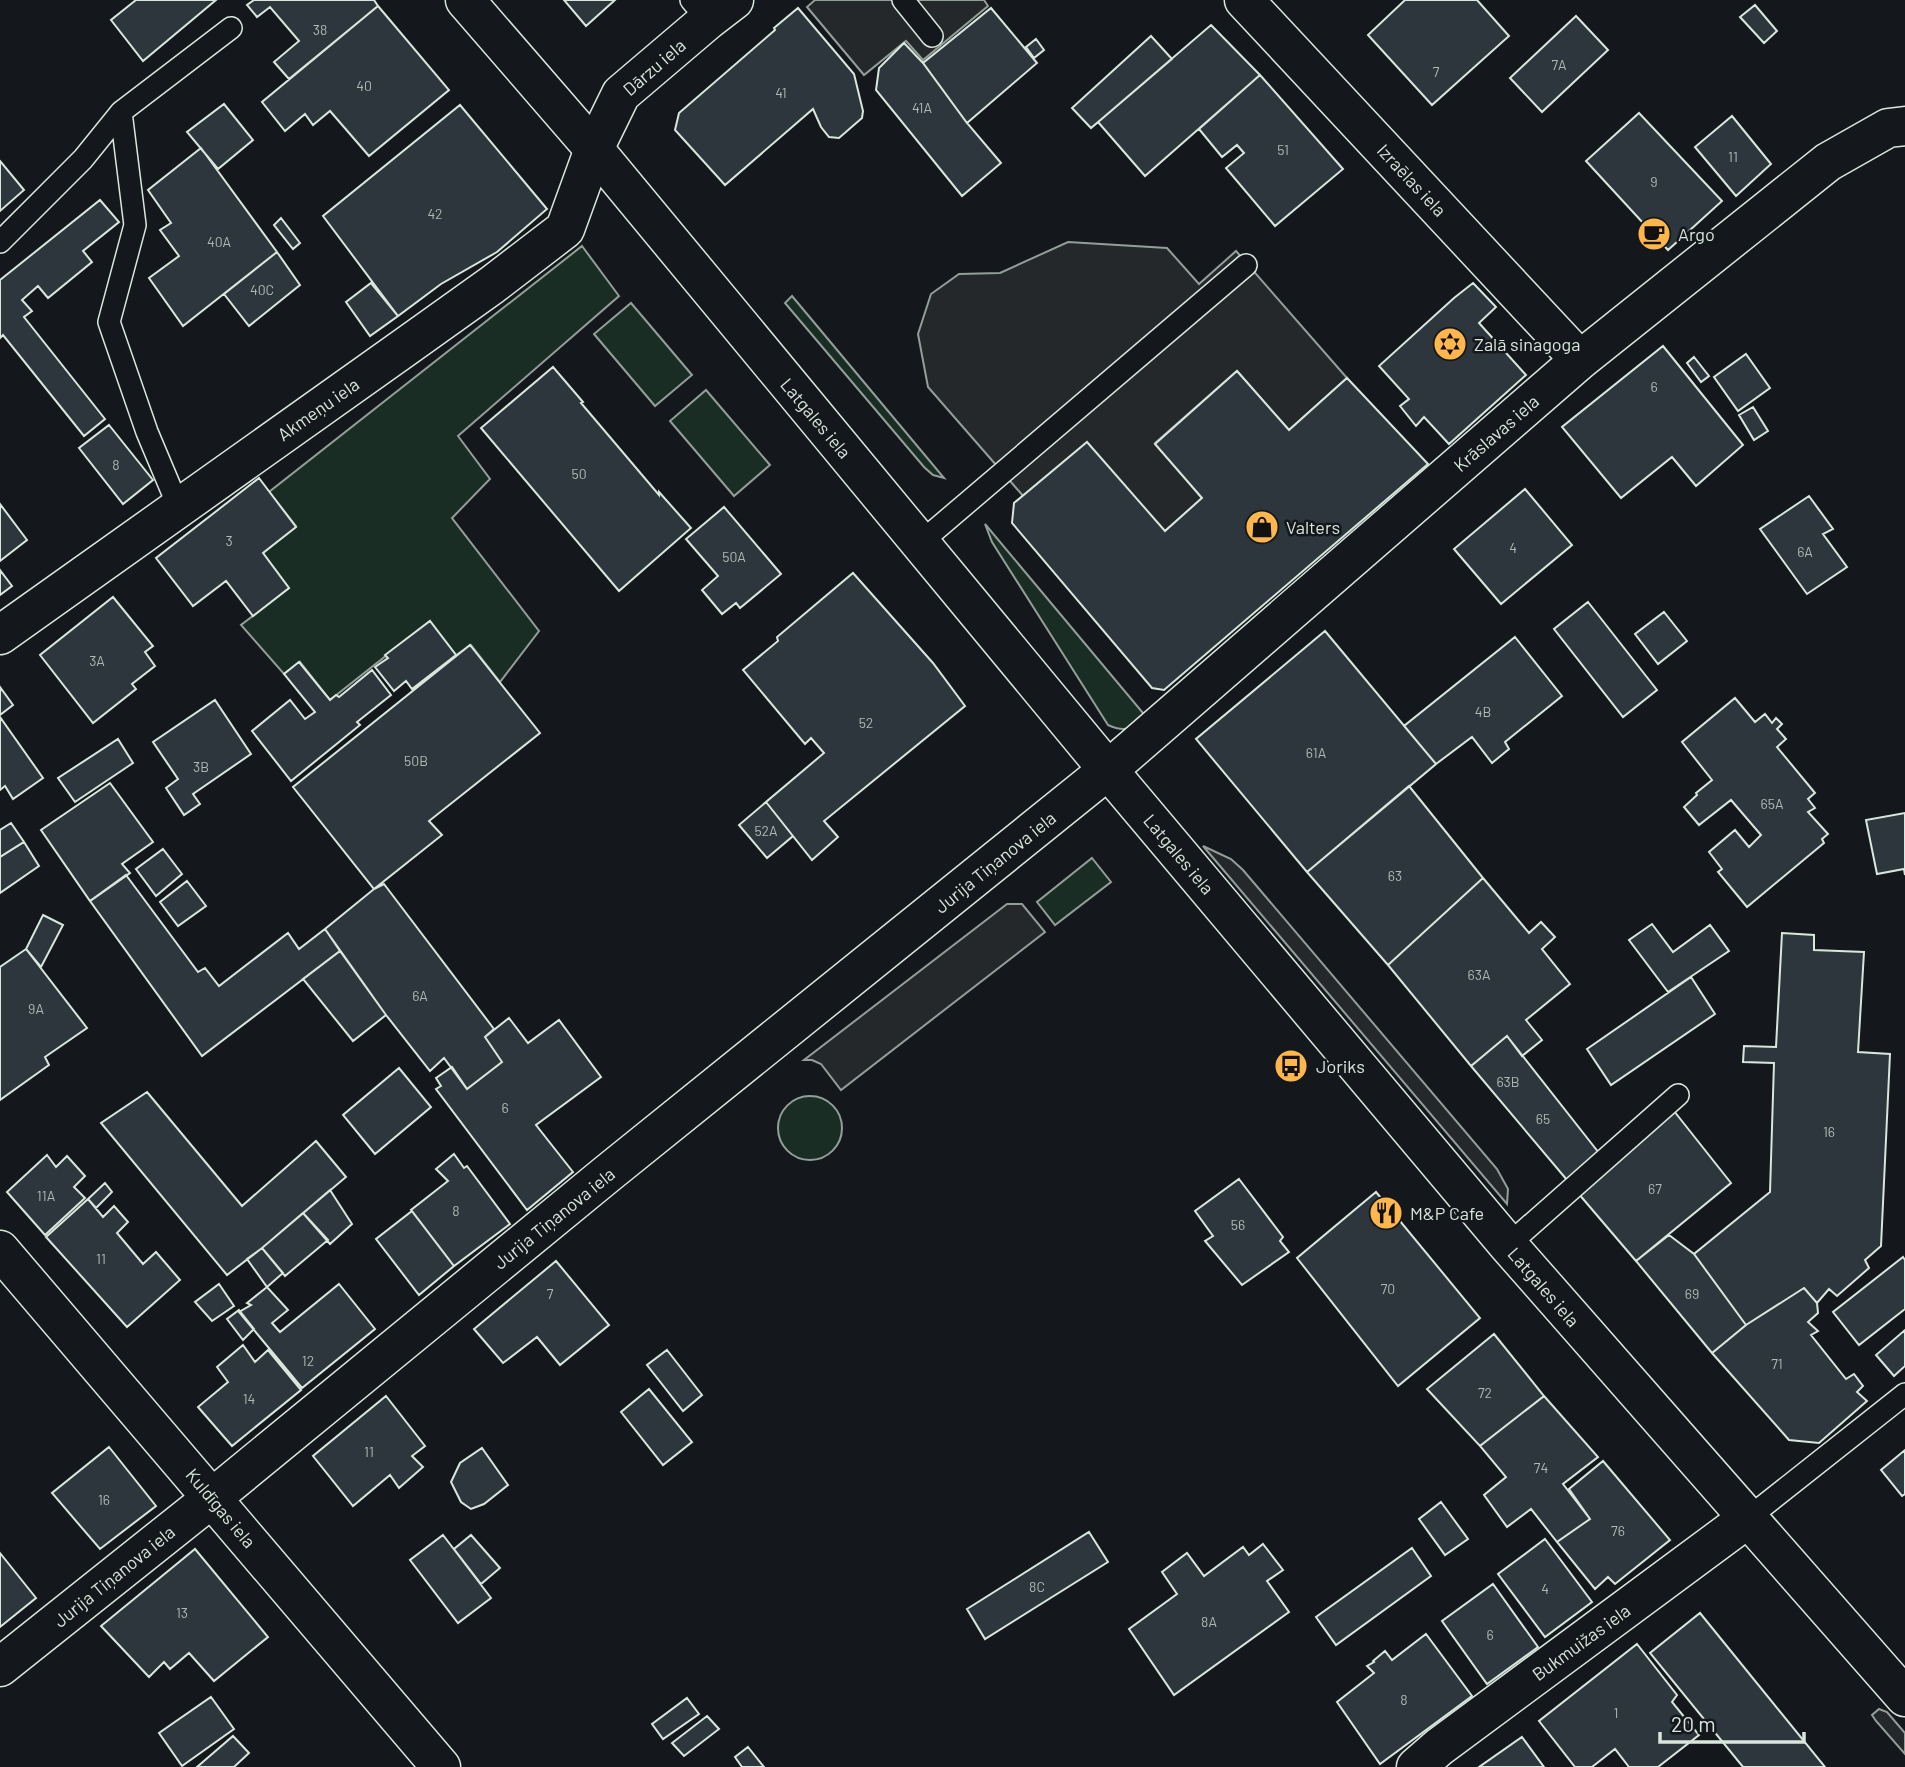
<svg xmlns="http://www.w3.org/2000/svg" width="1905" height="1767" font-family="Barlow,sans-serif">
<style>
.green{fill:#1a2d24;stroke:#939e99;stroke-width:2}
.parking{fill:#24282b;stroke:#939e99;stroke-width:2}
.building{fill:#2c363c;stroke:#d8e6dc;stroke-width:2}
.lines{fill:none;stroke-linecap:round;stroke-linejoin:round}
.lane-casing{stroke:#d8e6dc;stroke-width:24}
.street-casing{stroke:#d8e6dc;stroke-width:41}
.primary-casing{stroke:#d8e6dc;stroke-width:41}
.lane{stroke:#14181c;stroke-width:21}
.street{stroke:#14181c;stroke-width:38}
.primary{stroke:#14181c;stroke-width:38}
.labels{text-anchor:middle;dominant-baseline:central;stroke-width:5;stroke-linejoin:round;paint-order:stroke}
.number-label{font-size:14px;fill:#adbab4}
.street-label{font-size:18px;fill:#d8e6dc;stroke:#14181c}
.poi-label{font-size:18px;fill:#d8e6dc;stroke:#14181c;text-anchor:start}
</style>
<rect width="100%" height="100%" fill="#14181c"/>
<path class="green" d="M 582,246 L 619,296 L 458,436 L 490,479 L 452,518 L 539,631 L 500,682 L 471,645 L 456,655 L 430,621 L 330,700 L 300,662 L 284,674 L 241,625 L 289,588 L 263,553 L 296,526 L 269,492 Z
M 792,296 L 944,478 L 933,475 L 924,467 L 785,303 Z
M 631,303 L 692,375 L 655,406 L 594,334 Z
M 706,390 L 770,465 L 734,496 L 670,421 Z
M 985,524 L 1148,719 C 1132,728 1125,733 1108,725 L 992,542 Z
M 1092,858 L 1111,882 L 1055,925 L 1037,902 Z
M778 1128a32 32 0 1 1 64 0a32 32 0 1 1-64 0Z"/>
<path class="parking" d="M 815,0 L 984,0 L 988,6 L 923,60 L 906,41 L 864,75 L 807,7 Z
M 1068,242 L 1167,248 L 1199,284 L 1236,251 L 1347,378 L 1289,430 L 1237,371 L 1155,443 L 1202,498 L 1165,531 L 1024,497 L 928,387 L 918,334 L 931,294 L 959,274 L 1000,273 Z
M 1203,846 L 1231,859 L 1243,870 L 1497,1169 L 1508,1189 L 1507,1204 Z
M 1007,904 L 1022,904 L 1045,932 L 841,1090 L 821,1064 L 812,1060 L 804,1060 Z
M 1879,1709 L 1887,1712 L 1905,1733 L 1905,1754 L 1876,1721 L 1872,1715 Z"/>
<path class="building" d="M 136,0 L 216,0 L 143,61 L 111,20 Z
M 254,0 L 374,0 L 378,6 L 289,79 L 274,62 L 299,41 L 270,7 L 257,17 L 247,5 Z
M 564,0 L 615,0 L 586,26 Z
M 1405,0 L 1477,0 L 1509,36 L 1432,105 L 1368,35 Z
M 1755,5 L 1777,31 L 1764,43 L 1740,17 Z
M 378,6 L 449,90 L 369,156 L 330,111 L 313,125 L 305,114 L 285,131 L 262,102 Z
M 798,8 L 854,74 L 863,111 L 862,118 L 839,138 L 829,137 L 821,127 L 813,109 L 725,185 L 675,130 L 679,113 L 775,30 L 774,28 Z
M 991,8 L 1037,63 L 967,123 L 923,63 Z
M 1576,16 L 1608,50 L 1542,112 L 1510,78 Z
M 1211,25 L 1260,75 L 1145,176 L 1098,122 Z
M 1151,36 L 1172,59 L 1091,128 L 1072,108 Z
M 1036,39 L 1044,50 L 1034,58 L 1026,47 Z
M 904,43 L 923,63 L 967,123 L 1001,163 L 962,196 L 876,90 L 879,68 Z
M 1260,75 L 1343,169 L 1275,226 L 1226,168 L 1244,153 L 1237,145 L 1222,157 L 1199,129 Z
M 224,104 L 253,140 L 218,169 L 187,132 Z
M 460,105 L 547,209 L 497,252 L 441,284 L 398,316 L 323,216 Z
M 1639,113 L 1722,201 L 1668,250 L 1586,161 Z
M 1732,116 L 1771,164 L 1736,196 L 1695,147 Z
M 201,148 L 277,252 L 183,326 L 149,278 L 179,256 L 160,230 L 171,223 L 148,190 Z
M 0,161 L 24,190 L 0,211 Z
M 100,200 L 119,222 L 83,251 L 92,262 L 48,298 L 38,286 L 22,300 L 32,311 L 24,317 L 105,419 L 84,436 L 3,335 L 0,338 L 0,280 Z
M 281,218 L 300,243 L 293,249 L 274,225 Z
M 277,252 L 300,285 L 249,326 L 224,294 Z
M 371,283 L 398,316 L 370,336 L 346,302 Z
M 1473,283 L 1496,307 L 1479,323 L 1526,375 L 1449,444 L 1424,417 L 1416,426 L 1400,406 L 1409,399 L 1379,366 L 1454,298 Z
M 1663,346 L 1743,445 L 1696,486 L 1672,457 L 1621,498 L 1562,427 Z
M 1746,354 L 1770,388 L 1738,411 L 1714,377 Z
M 1694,357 L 1709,376 L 1701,382 L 1687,363 Z
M 553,367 L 583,402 L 581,403 L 659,495 L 659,492 L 691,528 L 619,591 L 481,428 Z
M 1237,371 L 1289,430 L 1347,378 L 1428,464 L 1164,690 L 1152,688 L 1012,523 L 1014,503 L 1087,442 L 1165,531 L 1202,498 L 1155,444 Z
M 1753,407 L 1768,431 L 1754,440 L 1739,415 Z
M 109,425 L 153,480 L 123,504 L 79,448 Z
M 259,478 L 296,527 L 263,553 L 289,588 L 253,616 L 226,581 L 193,606 L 156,558 Z
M 1525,489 L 1572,545 L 1501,604 L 1454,549 Z
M 1809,496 L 1833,529 L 1823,534 L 1847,567 L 1807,594 L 1760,529 Z
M 0,504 L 27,540 L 0,561 Z
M 724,507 L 781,574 L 740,608 L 736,603 L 722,614 L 702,590 L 718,576 L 686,539 Z
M 0,570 L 12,586 L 0,595 Z
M 853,573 L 933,663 L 965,706 L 824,821 L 838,837 L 812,860 L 766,802 L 824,753 L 811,738 L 805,744 L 743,670 L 778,641 L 777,637 Z
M 113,597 L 153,646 L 145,652 L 155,666 L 132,684 L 136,689 L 93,723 L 40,655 Z
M 1588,602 L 1657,690 L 1623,717 L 1554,629 Z
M 1664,612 L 1687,641 L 1658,664 L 1635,634 Z
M 430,621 L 456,655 L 412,689 L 406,681 L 394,691 L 375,667 L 388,658 L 385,655 Z
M 1325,631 L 1436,764 L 1307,872 L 1196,739 Z
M 1515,637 L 1562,696 L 1505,742 L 1509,749 L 1492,763 L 1472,737 L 1436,764 L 1404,726 Z
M 470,645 L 540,733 L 429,821 L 442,835 L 374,889 L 293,787 Z
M 299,662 L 330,700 L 336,695 L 339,697 L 372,670 L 391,695 L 357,722 L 360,725 L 291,781 L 252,731 L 290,700 L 305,719 L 315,712 L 284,674 Z
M 0,687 L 13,705 L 0,715 Z
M 1735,698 L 1755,722 L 1765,714 L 1772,723 L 1776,718 L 1782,724 L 1777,729 L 1786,739 L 1777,747 L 1815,793 L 1808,799 L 1815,808 L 1808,812 L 1828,834 L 1822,839 L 1824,843 L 1747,907 L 1718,872 L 1722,869 L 1709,852 L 1735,830 L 1749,847 L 1761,835 L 1731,800 L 1699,825 L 1684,807 L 1697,795 L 1696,793 L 1712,780 L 1682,742 Z
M 215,700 L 251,754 L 193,794 L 200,804 L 184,815 L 166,788 L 178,779 L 153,742 Z
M 0,717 L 43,778 L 13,799 L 5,786 L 0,790 Z
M 118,739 L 133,763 L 75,802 L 58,778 Z
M 110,783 L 153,842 L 122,864 L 130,873 L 90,901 L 41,830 Z
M 1409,786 L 1483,878 L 1388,965 L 1307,872 Z
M 766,802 L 793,836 L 767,858 L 739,825 Z
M 1905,813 L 1905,875 L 1904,869 L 1877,874 L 1866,820 Z
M 11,823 L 24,842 L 0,857 L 0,830 Z
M 24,842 L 39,866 L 0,893 L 0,857 Z
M 163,849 L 182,874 L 156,896 L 136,869 Z
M 126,875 L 198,972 L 205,968 L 219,986 L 288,933 L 299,949 L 325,929 L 340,951 L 202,1056 L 90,901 Z
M 1483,878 L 1529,933 L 1541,922 L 1555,937 L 1542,949 L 1570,984 L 1526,1020 L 1542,1040 L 1522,1056 L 1507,1036 L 1471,1066 L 1388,965 Z
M 187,881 L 206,906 L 178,926 L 160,902 Z
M 384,884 L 494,1029 L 485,1037 L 502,1062 L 467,1089 L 444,1058 L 430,1071 L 386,1015 L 325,929 L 374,889 Z
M 43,915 L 63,925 L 41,967 L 26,949 Z
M 1652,924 L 1673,952 L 1710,925 L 1729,951 L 1668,992 L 1629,940 Z
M 1782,933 L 1814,935 L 1814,950 L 1864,952 L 1858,1052 L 1890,1054 L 1881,1246 L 1865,1260 L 1869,1268 L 1837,1296 L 1829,1289 L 1817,1303 L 1804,1288 L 1746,1325 L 1694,1254 L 1770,1192 L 1774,1063 L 1743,1062 L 1744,1046 L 1776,1047 Z
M 26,949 L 87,1028 L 45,1057 L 49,1065 L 0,1100 L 0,967 Z
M 340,951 L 386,1015 L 353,1041 L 303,979 Z
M 1691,977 L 1715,1014 L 1611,1085 L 1587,1049 Z
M 509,1018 L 528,1043 L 559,1020 L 601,1077 L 536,1125 L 573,1172 L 527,1210 L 436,1089 L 441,1086 L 436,1078 L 452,1067 L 467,1089 L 502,1062 L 485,1037 Z
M 1507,1036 L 1599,1153 L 1567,1180 L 1471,1066 Z
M 399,1068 L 431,1107 L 375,1154 L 343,1115 Z
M 147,1092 L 242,1206 L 316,1141 L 346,1177 L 262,1248 L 227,1275 L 101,1123 Z
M 1674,1111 L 1731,1183 L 1636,1261 L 1578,1193 Z
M 454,1154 L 464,1168 L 467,1166 L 510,1224 L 454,1266 L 411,1210 L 448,1181 L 436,1169 Z
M 47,1155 L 56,1167 L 67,1156 L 85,1176 L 74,1187 L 85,1198 L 45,1235 L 7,1192 Z
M 1239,1179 L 1283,1237 L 1280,1241 L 1289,1252 L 1242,1285 L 1205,1241 L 1213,1236 L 1195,1211 Z
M 105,1183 L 112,1192 L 96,1208 L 88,1199 Z
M 330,1190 L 352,1224 L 330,1244 L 303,1213 Z
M 1376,1192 L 1480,1318 L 1398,1386 L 1297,1258 Z
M 88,1199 L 103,1217 L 114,1206 L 128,1222 L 117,1233 L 143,1264 L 156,1252 L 180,1280 L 127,1327 L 46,1237 Z
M 412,1211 L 454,1266 L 419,1295 L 376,1239 Z
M 303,1213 L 328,1240 L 285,1276 L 262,1248 Z
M 1669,1235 L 1694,1254 L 1746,1325 L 1712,1353 L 1636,1261 Z
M 262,1248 L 283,1273 L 267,1287 L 247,1259 Z
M 1903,1257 L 1905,1260 L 1905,1309 L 1859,1345 L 1833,1312 Z
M 556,1261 L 609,1325 L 560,1365 L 537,1337 L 503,1363 L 474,1329 Z
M 219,1284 L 234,1306 L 212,1321 L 195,1302 Z
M 339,1284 L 375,1329 L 302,1388 L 239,1312 L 251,1305 L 247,1303 L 267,1287 L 288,1310 L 272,1323 L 280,1332 Z
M 1804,1288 L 1817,1303 L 1818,1313 L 1808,1322 L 1818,1331 L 1811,1335 L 1846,1379 L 1854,1374 L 1863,1386 L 1857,1392 L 1867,1401 L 1819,1443 L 1789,1440 L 1712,1353 L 1746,1325 Z
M 239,1310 L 254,1329 L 243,1340 L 227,1319 Z
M 1905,1330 L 1905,1366 L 1894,1376 L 1876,1355 Z
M 1494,1334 L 1544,1396 L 1480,1446 L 1427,1389 Z
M 243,1345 L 255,1362 L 268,1350 L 301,1390 L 232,1446 L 198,1407 L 228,1382 L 217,1367 Z
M 667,1350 L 702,1395 L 683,1411 L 647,1365 Z
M 649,1389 L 692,1442 L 663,1465 L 621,1412 Z
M 386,1396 L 425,1446 L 412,1456 L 423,1467 L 399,1488 L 390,1475 L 353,1506 L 313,1456 Z
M 1544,1396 L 1598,1457 L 1563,1484 L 1590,1519 L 1557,1542 L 1531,1509 L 1507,1527 L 1484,1495 L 1506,1477 L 1480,1446 Z
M 109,1447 L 156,1506 L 100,1549 L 52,1493 Z
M 482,1448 L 508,1485 L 484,1504 L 471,1509 L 461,1502 L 451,1482 L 460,1463 Z
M 1905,1450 L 1905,1494 L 1902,1496 L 1881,1470 Z
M 1603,1461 L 1670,1540 L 1615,1584 L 1608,1577 L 1595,1589 L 1557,1542 L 1590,1519 L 1569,1489 Z
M 1441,1502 L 1468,1539 L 1445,1555 L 1419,1519 Z
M 1089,1532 L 1108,1562 L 985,1639 L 967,1609 Z
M 443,1535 L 491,1598 L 458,1623 L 410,1560 Z
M 471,1535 L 500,1568 L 481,1584 L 454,1549 Z
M 1545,1539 L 1592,1602 L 1545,1637 L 1498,1574 Z
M 1263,1544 L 1283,1570 L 1267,1581 L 1289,1612 L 1174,1695 L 1129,1629 L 1177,1594 L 1162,1572 L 1187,1553 L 1204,1576 L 1243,1547 L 1249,1555 Z
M 1412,1548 L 1431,1576 L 1336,1645 L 1316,1617 Z
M 195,1549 L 268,1637 L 214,1681 L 189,1653 L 170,1669 L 164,1662 L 149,1677 L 101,1626 Z
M 0,1553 L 36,1598 L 0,1627 Z
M 1493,1584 L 1538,1647 L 1487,1684 L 1442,1621 Z
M 1700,1613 L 1825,1767 L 1743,1767 L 1650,1653 Z
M 1426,1634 L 1472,1696 L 1380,1764 L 1337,1702 L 1374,1673 L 1367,1666 L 1374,1662 L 1373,1661 L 1385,1651 L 1392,1660 Z
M 1637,1644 L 1677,1695 L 1672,1702 L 1699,1735 L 1658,1767 L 1629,1767 L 1615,1749 L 1592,1767 L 1575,1767 L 1539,1721 Z
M 211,1697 L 234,1729 L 182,1766 L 159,1733 Z
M 687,1698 L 699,1714 L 663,1739 L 652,1724 Z
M 707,1716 L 719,1729 L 684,1756 L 672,1743 Z
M 233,1736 L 249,1753 L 234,1767 L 197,1767 Z
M 1522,1737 L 1544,1767 L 1479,1767 Z
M 748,1747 L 764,1767 L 742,1767 L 735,1757 Z"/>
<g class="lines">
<defs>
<path id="lane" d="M 691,0 L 708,20
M 903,0 L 932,36
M 0,242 L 83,159 L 121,112
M 179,508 L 147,432 L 109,322 L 135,225 L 121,112 L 231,28
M 920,543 L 1246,265
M 1508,1245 L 1678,1095
M 1747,1519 L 1905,1394"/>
<path id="street" d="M 1244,0 L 1580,360
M 0,635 L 408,345 L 492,285 L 565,229 L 594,149 L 621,94 L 708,20 L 734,0
M 0,1250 L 441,1767
M 0,1667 L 212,1498 L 607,1174 L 1108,770 L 1580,360 L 1828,162 L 1888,128 L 1905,126
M 1416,1767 L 1439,1747 L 1747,1519"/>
<path id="primary" d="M 465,0 L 594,149 L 1108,770 L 1508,1245 L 1905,1697"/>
</defs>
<use href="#lane" class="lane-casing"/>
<use href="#street" class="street-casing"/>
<use href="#primary" class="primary-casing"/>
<use href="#lane" class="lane"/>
<use href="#street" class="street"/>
<use href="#primary" class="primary"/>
</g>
<defs>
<symbol id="cafe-disc" viewBox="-11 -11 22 22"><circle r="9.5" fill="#ffb74d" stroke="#14181c"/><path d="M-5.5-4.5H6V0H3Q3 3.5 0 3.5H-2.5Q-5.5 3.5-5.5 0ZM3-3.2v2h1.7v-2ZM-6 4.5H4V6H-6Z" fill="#111"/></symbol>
<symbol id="synagogue-disc" viewBox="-11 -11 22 22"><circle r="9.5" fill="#ffb74d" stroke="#14181c"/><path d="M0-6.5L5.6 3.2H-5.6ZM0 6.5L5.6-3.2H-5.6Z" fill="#111"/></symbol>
<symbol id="shop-disc" viewBox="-11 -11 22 22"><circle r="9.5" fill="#ffb74d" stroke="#14181c"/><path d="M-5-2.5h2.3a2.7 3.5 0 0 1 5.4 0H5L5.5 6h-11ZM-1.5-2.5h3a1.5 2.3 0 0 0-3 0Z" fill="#111"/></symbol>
<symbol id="bus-disc" viewBox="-11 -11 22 22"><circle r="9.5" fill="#ffb74d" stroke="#14181c"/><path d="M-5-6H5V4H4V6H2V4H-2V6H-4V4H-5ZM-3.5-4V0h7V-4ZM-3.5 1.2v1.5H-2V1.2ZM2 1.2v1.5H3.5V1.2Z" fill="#111"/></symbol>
<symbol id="restaurant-disc" viewBox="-11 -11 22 22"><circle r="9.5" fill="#ffb74d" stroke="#14181c"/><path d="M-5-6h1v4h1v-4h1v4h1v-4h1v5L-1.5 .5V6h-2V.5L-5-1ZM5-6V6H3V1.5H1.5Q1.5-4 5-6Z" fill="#111"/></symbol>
</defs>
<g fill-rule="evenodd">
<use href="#cafe-disc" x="1635" y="215" width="38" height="38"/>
<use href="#synagogue-disc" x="1431" y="325" width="38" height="38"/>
<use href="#shop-disc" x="1243" y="508" width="38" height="38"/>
<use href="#bus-disc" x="1272" y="1047" width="38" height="38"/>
<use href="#restaurant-disc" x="1367" y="1194" width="38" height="38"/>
</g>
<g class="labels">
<g class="number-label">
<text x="320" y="29">38</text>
<text x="1559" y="64">7A</text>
<text x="1436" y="71">7</text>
<text x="364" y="85">40</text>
<text x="781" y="92">41</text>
<text x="922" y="107">41A</text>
<text x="1283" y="149">51</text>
<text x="1733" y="156">11</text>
<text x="1654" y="181">9</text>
<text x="435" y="213">42</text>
<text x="219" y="241">40A</text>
<text x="262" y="289">40C</text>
<text x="1654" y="386">6</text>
<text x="116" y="464">8</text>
<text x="579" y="473">50</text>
<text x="229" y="540">3</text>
<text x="1513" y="547">4</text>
<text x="1805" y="551">6A</text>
<text x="734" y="556">50A</text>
<text x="97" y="660">3A</text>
<text x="1483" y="711">4B</text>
<text x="866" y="722">52</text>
<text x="1316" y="752">61A</text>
<text x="416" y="760">50B</text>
<text x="201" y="766">3B</text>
<text x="1772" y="803">65A</text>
<text x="766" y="830">52A</text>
<text x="1395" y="875">63</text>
<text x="1479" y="974">63A</text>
<text x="420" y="995">6A</text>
<text x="36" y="1008">9A</text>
<text x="1508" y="1081">63B</text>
<text x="505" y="1107">6</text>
<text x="1543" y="1118">65</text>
<text x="1829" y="1131">16</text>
<text x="1655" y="1188">67</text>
<text x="46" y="1195">11A</text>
<text x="456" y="1210">8</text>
<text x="1238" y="1224">56</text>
<text x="101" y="1258">11</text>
<text x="1388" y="1288">70</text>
<text x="550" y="1293">7</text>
<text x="1692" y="1293">69</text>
<text x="308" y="1360">12</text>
<text x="1777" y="1363">71</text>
<text x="1485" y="1392">72</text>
<text x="249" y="1398">14</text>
<text x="369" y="1451">11</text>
<text x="1541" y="1467">74</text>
<text x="104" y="1499">16</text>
<text x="1618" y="1530">76</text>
<text x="1037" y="1586">8C</text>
<text x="1545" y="1588">4</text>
<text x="182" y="1612">13</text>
<text x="1209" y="1621">8A</text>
<text x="1490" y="1634">6</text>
<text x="1404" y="1699">8</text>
<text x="1616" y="1712">1</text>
</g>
<g class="street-label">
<text transform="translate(654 67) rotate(-41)">Dārzu iela</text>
<text transform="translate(1412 180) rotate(47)">Izraēlas iela</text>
<text transform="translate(318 409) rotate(-35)">Akmeņu iela</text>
<text transform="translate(816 418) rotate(50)">Latgales iela</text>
<text transform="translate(1496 433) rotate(-41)">Krāslavas iela</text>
<text transform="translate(1179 854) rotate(50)">Latgales iela</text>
<text transform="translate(995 862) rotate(-39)">Jurija Tiņanova iela</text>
<text transform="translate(554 1218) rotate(-39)">Jurija Tiņanova iela</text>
<text transform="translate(1544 1287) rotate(49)">Latgales iela</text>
<text transform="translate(221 1508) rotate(50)">Kuldīgas iela</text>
<text transform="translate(114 1576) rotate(-39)">Jurija Tiņanova iela</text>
<text transform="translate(1581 1642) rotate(-36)">Bukmuižas iela</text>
</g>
<g class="poi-label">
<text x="1678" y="234">Argo</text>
<text x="1474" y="344">Zalā sinagoga</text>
<text x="1286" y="527">Valters</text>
<text x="1316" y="1066">Joriks</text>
<text x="1410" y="1213">M&amp;P Cafe</text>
</g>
</g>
<path d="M1660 1732v10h144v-10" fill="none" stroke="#d8e6dc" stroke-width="3.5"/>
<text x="1671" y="1732" font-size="21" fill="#d8e6dc" stroke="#14181c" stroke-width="5" paint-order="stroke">20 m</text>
</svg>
